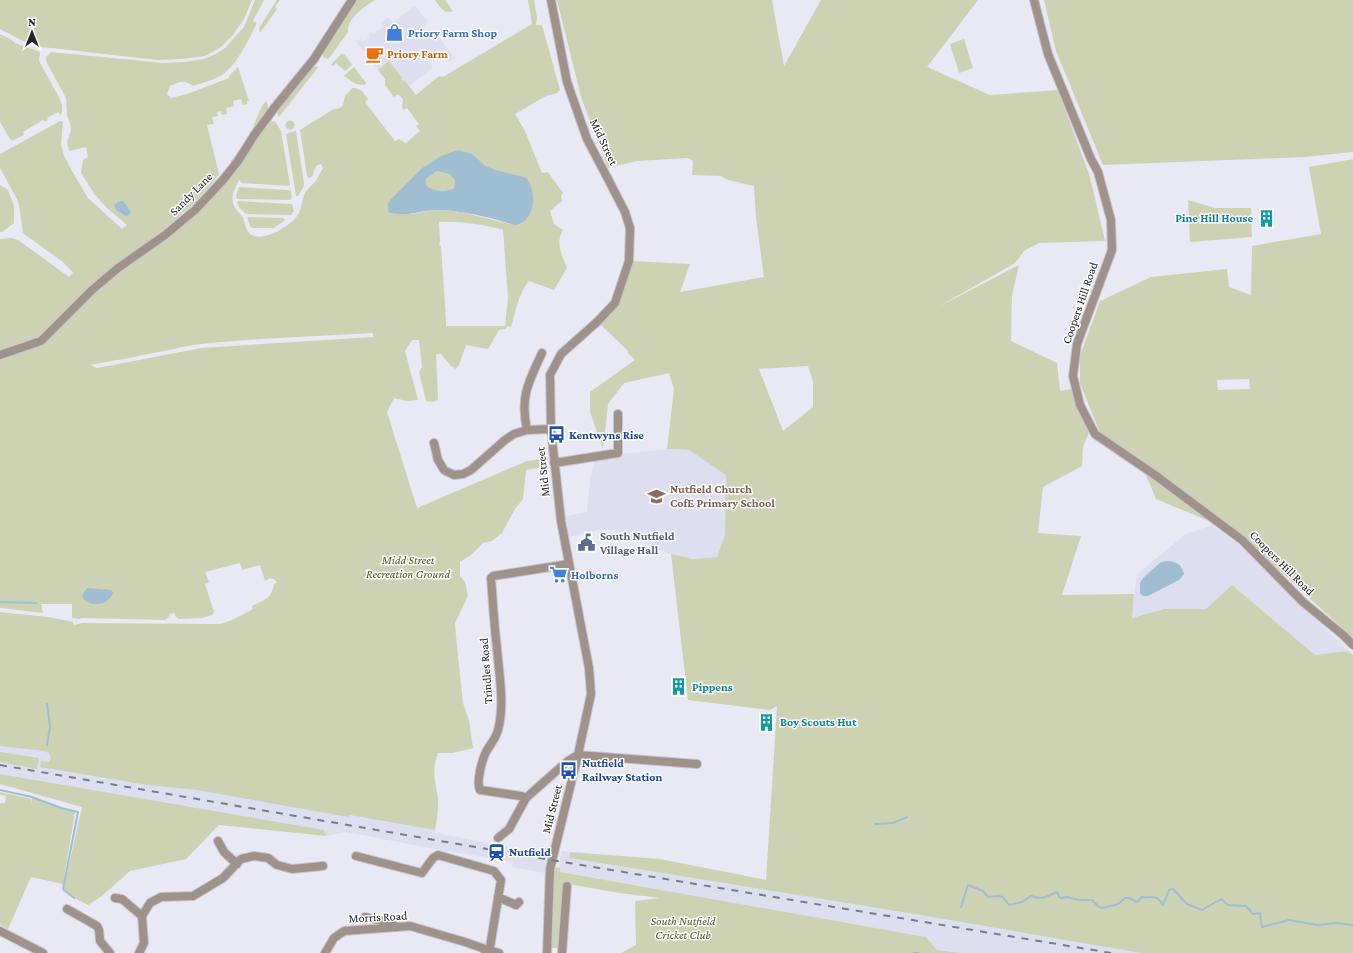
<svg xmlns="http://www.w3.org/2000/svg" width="1353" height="953" font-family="'Crimson Pro',serif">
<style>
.built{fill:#dddff1}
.green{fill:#cdd2b3;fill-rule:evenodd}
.water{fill:#9fbed1;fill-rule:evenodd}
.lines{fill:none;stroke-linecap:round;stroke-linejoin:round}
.stream{stroke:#9fbed1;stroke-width:2}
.minor-casing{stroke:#c5c5cf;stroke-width:10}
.minor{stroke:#a0928b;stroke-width:8}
.rail{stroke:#7b7c83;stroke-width:2;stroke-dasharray:7 7;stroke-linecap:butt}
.labels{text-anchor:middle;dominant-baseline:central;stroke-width:3;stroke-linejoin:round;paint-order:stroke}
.shop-label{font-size:12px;font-weight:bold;fill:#366cbe;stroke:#fff;text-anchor:start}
.food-label{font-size:12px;font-weight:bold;fill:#c56008;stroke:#fff;text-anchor:start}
.street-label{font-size:12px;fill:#232327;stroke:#fff}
.culture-label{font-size:12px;font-weight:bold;fill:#0d838f;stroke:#fff;text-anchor:start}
.transit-label{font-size:12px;font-weight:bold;fill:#164399;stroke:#fff;text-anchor:start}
.education-label{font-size:12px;font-weight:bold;fill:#785e54;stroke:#fff;text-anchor:start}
.service-label{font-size:12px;font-weight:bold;fill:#4e5e75;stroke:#fff;text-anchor:start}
.park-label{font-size:12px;font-style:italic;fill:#555b28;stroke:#fff}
</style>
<rect width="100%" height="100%" fill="#e8e9f4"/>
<path class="built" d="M 415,5 L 428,22 L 421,29 L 428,37 L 435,32 L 454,58 L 448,62 L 441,53 L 430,62 L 433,68 L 409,86 L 412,90 L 403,99 L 398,94 L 394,97 L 385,85 L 385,79 L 355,40 L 356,39 L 358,41 L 360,39 L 363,42 L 370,37 L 368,35 L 372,32 L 374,34 L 383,26 L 381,23 L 388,17 L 393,23 Z
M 667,449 L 727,452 L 725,535 L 717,557 L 693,559 L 666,553 L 638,539 L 630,537 L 619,537 L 614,530 L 598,530 L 564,538 L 560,517 L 587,512 L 590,480 L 595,457 Z
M 1212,525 L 1253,555 L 1348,651 L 1315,655 L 1232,585 L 1206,609 L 1164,609 L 1131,618 L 1137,574 L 1186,534 Z
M 0,746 L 43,751 L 435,830 L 436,833 L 542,853 L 546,846 L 553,848 L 545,873 L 512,867 L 513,862 L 430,848 L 346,832 L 326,836 L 28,791 L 0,784 Z
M 561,851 L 570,852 L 571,858 L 944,919 L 1142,953 L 961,953 L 937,950 L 926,937 L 559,872 Z"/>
<path class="green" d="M 0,0 L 252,0 L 244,19 L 233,35 L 221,47 L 205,56 L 182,59 L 158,60 L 42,47 L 23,41 L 0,29 Z
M 255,0 L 264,0 L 253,21 L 257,23 C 249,39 237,65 222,75 C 214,80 202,83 193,86 C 184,79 180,82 170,86 L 167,94 L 171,98 L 187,94 L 229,78 L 229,76 L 238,67 L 249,101 L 247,101 L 247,104 L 243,105 L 241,99 L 233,101 L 234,106 L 226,108 L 227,114 L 222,115 L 221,111 L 217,112 L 218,116 L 212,117 L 214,124 L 207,125 L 219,174 C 211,186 201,196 191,206 C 187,210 182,212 179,217 L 147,243 L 150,248 L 234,173 L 271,119 L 273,122 L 275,121 L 281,131 L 290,185 L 288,186 L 242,183 L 239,180 C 234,191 229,198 236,209 C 237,212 240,213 242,216 C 245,221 245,228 249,233 C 261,245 293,225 299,213 C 302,207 302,199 305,193 C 309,187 314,184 317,179 C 319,175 321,171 323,168 L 321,164 L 316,166 L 312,177 L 309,178 L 307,176 L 300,130 L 332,110 L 340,108 L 343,105 L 345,96 L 352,88 L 355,88 L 362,91 L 368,99 L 365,102 L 395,141 L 399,139 L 406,143 L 420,131 L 416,126 L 419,124 L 407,108 L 403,110 L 402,107 L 403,99 L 398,94 L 394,97 L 385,85 L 385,79 L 378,70 L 389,61 L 402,78 L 401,79 L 403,81 L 404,80 L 416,95 L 439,76 L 443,77 L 532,24 L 528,0 L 534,0 L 537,18 L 536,25 L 542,25 L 560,90 L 557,93 L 546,96 L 515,114 L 525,131 L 542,173 L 548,172 L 563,193 L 561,195 L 562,201 L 550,211 L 554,224 L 563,230 C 555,243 562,255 567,268 L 554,290 L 529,281 C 518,294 516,311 511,327 L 508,326 L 505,329 L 499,330 L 488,349 L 466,345 L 459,365 L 456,369 L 451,366 L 441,354 L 436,354 L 438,400 L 432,402 L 426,401 L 419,372 L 422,367 L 419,340 L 412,340 L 405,351 L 418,400 L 407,401 L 394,398 L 387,412 L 417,508 L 527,461 L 548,458 L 548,465 L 544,467 L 526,470 L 523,499 L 515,509 L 502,533 L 492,541 L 483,543 L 472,554 L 460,562 L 460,576 L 465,582 L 468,596 L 455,623 L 456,636 L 463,703 L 469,720 L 473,748 L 453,753 L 438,753 C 429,776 439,786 438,807 C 438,815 436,823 435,830 L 350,815 L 348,817 L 197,790 L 147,785 L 40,767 L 41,761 L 49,762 L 51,758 L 49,753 L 43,751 L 0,746 L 0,612 L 48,617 L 73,622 L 74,625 L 82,623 L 220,624 C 232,621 242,615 253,609 L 252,606 C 264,600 271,600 274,584 L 277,583 L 274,579 L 270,578 L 265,581 L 260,565 L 242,570 L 240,563 L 205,572 L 209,582 L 205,584 L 214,612 L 212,615 L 202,618 L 179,619 L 176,617 L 174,613 L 170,614 L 168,618 L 165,620 L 81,618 L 80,619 L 72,618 L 72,604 L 41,604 L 43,613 L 0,608 L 0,239 L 12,238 L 18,240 L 69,277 L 73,273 L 64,263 L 23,233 L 19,205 L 17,199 L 0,168 L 0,154 L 60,121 L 63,122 L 61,144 L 64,156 L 72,171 L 88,198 L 122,229 L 127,225 L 107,208 L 95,195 L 81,173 L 83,160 L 88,157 L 86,147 L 69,151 L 67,142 L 71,130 L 70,123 L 67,115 L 66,98 L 46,61 L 46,57 L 51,52 L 163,63 L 185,62 L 204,59 L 216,54 L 225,48 L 244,27 ZM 472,154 L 486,166 L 499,171 L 514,225 L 461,212 L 436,210 L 411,214 L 390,200 L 422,168 L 439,157 ZM 439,222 C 460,221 482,224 503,230 L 508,298 L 505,326 L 446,326 L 446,320 L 441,246 L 439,245 L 440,242 ZM 373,333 L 373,337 L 201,348 L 97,368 L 90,365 L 134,357 L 188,346 L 209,343 L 259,339 Z
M 277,0 L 280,0 L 275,7 L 277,9 L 260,33 L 259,28 Z
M 355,0 L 375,0 C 364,7 347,18 348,32 L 330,57 L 327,59 L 323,57 L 323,52 Z
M 435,0 L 445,0 L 453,11 C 444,15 440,7 435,0 Z
M 557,0 L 772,0 L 784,66 L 821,0 L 978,0 L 927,67 L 990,95 L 1058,90 L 1090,177 L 1105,241 L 1039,243 L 1024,251 L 1015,263 L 938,307 L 1019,265 L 1012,295 L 1011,341 L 1057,363 L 1060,391 L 1072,389 L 1075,403 L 1090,430 L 1083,447 L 1082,466 L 1043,487 L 1038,533 L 1081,536 L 1062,595 L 1134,594 L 1132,618 L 1164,609 L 1206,609 L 1232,585 L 1315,655 L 1348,651 L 1353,655 L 1353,953 L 1141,953 L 920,915 L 570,858 L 570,852 L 660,859 L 766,880 L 777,706 L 770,710 L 688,700 L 671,554 L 693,559 L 717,557 L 725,535 L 726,475 L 689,450 L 667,449 L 674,389 L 669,373 L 624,383 L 608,404 L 603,449 L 590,412 L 590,392 L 635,360 L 627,352 L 629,352 L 600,324 L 632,261 L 690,264 L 680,292 L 764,277 L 756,218 L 754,186 L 728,180 L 721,176 L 692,175 L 693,161 L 688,158 L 637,161 L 608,168 L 581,97 ZM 808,366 L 813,382 L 813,407 L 783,431 L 759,369 Z
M 1044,0 L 1353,0 L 1353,152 L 1305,157 L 1103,165 L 1056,51 Z
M 0,34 L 12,40 L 15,43 L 40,52 L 39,61 L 59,97 L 62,105 L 62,113 L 60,115 L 58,112 L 47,118 L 48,120 L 45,122 L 43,120 L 23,132 L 24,135 L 12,141 L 10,139 L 0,122 Z
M 964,39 L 973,68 L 959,73 L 950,44 Z
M 341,54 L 344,54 L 352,65 L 345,71 L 336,63 L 333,66 L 331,65 Z
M 314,66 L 318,67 L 316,70 L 279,117 L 276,111 L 311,68 Z
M 354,67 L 366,83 L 366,84 L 364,85 L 356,84 L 344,76 Z
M 266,101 L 268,105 L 268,111 L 233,162 L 230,162 C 238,152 246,142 252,130 C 256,121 259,109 266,101 Z
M285.5 125a4.5 4.5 0 1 1 9 0a4.5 4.5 0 1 1-9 0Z
M 296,131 L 304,183 L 304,186 L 298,196 L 296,196 L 286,134 Z
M 1353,159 L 1353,638 L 1240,534 L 1156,499 L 1139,458 L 1100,433 L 1080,383 L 1080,356 L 1100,301 L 1151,277 L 1227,269 L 1229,287 L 1251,295 L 1252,246 L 1321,234 L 1309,167 ZM 1249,379 L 1250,389 L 1218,390 L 1217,380 Z
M 437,171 L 449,174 L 455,180 L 454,188 C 446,192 432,192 425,185 L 426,179 Z
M 0,185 L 8,190 L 14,206 L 14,223 L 2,232 L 0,232 Z
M 239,187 L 289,190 L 291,191 L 292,198 L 290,200 L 237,199 L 236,196 Z
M 1188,200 L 1215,208 L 1251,208 L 1252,237 L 1190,242 Z
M 238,201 L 292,204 L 294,211 L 291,215 L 246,214 L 239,207 L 237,202 Z
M 247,217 L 283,218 L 285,220 L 274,228 L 252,228 L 250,226 Z
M 0,752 L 39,758 L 37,769 L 0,762 Z
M 0,774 L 324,830 L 326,836 L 219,825 L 186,859 L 130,871 L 102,896 L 88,905 L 74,898 L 63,891 L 82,807 L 0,784 Z
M 0,792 L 31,799 L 31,805 L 32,797 L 75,812 L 63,884 L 31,877 L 8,929 L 0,924 L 0,803 L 5,803 L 6,796 L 0,795 Z
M 553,867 L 560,868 L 560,872 L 926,937 L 937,950 L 961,953 L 621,953 L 636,945 L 635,901 L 660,898 L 619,893 L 568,884 L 563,887 L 558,948 L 552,948 Z"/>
<path class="water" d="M 458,150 L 472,154 L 486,166 L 499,171 L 527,178 C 529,182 531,186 532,190 C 536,204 530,224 514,225 C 489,217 464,211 438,210 C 421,210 405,218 388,212 L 388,204 L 390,200 L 422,168 L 439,157 ZM 437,171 L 449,174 L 455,180 L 454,188 C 446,192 432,192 426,185 L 426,179 Z
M 123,201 L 131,212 L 129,215 L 126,216 L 116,210 L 114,205 L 118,202 Z
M 1167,561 C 1178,562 1181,564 1184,574 L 1179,580 L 1148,596 L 1143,596 L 1140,593 L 1140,583 L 1143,578 L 1161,562 Z
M 87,588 L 111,590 L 113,592 C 110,606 89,609 82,596 Z"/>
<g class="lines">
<path class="stream" d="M 0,602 L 36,603
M 47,745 L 50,727 L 47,704
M 0,790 L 32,797 L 61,808 L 78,812 L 63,889
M 875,824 L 893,823 L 907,817
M 64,890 L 74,898
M 961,907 L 968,885 L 983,891 L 988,897 L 998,896 L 1003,897 L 1009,905 L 1022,902 L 1031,896 C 1043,900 1046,897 1057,892 L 1060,898 L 1067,897 L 1079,900 L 1092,900 L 1099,907 L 1103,908 L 1118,904 L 1125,898 L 1129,898 L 1137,902 L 1142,897 C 1154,898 1156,894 1163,905 L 1169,890 L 1173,889 L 1187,904 L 1202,910 L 1221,899 L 1228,905 L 1246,906 L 1253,914 L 1260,913 L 1262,927 L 1289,920 L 1317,925 L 1336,923 L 1353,925
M 913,953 L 918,953"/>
<defs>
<path id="minor" d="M 1034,0 L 1048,54 L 1091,159 L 1098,172 L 1111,220 L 1112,250 L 1077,344 L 1073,376 L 1080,405 L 1095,434 L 1155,475 L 1242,540 L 1303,602 L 1343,635 L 1353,645
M 0,355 L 41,341 L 92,290 L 118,268 L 165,235 L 195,210 L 223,180 L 238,161 L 255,134 L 275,107 L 314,59 L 352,0
M 527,430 C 520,397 528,383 542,353
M 434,443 L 438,460 L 444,470 L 454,475 L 463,474 L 471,470 L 505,440 L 514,434 L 527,430 L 551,429
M 554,463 L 618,453 L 618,414
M 526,798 L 521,796 L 480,790 C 476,782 482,760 486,752 C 490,744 496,739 498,730 C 505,704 499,675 497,648 C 494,625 493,602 491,578 L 493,576 L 569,564
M 498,838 L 509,829 L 526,798 L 554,773 L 568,761 L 578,755 L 697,764
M 218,841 L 224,852 L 237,864
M 498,897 L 516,905 L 519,902
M 115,898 L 122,899 L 142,916
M 67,909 L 97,926 L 99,930 L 100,941 L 110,953
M 365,917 L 390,923 L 397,927
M 0,931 L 43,953
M 485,951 L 492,951 L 499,953
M 139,953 L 144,943 L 142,916 L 150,903 L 161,897 L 193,896 L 223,878 L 241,859 L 254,856 L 268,858 L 277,865 L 292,869 L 323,866
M 325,953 L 334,938 L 344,931 L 410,926 L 465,942 L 488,950 L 490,947 L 501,880 L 494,871 L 438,855 L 433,858 L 422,873 L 356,856
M 547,953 L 550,869 L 578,755 L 591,694 L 589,668 L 561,521 L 551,429 L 550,375 L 561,354 L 597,322 L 615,303 L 629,261 L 630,228 L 625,212 L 607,177 L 587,139 L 567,82 L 551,0
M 562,953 L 567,886"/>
</defs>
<use href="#minor" class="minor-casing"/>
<use href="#minor" class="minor"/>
<path class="rail" d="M 0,765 L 545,859 L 1111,953"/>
</g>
<defs>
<symbol id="shop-bare" viewBox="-9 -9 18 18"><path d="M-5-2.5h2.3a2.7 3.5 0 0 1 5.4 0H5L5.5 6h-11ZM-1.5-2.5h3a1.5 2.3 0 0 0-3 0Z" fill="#3f7fe0" stroke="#fff" stroke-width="2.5" paint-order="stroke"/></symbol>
<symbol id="cafe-bare" viewBox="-9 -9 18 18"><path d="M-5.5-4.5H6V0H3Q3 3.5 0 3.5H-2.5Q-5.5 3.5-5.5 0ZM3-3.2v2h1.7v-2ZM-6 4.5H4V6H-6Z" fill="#e8710a" stroke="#fff" stroke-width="2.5" paint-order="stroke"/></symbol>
<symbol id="building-bare" viewBox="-9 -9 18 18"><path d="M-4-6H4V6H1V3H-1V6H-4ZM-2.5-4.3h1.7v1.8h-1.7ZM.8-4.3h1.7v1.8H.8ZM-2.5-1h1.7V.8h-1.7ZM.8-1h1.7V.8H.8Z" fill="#0f9aa8" stroke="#fff" stroke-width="2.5" paint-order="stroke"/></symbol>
<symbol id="bus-bare" viewBox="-9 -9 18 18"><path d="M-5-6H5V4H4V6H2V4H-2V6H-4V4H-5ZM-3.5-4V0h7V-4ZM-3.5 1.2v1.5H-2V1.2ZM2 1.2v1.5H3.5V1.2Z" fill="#1a4fb4" stroke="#fff" stroke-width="2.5" paint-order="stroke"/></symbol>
<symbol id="school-bare" viewBox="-9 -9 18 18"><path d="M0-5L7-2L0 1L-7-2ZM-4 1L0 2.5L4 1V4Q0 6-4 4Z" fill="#8d6e63" stroke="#fff" stroke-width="2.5" paint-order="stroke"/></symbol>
<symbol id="civic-bare" viewBox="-9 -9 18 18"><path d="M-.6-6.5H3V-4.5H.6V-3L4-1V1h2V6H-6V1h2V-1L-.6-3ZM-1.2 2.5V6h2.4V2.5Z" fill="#5c6f8a" stroke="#fff" stroke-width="2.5" paint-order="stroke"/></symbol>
<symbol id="supermarket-bare" viewBox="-9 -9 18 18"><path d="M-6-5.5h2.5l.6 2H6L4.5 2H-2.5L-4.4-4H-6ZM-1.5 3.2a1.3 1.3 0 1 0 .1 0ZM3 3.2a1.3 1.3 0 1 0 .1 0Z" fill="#3f7fe0" stroke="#fff" stroke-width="2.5" paint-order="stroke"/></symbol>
<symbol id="station-bare" viewBox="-9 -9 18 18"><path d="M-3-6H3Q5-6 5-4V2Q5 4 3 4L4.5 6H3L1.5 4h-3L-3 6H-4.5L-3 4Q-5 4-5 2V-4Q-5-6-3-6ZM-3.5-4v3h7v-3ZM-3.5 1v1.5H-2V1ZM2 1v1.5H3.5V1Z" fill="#1a4fb4" stroke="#fff" stroke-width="2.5" paint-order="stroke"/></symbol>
</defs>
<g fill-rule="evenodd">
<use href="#shop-bare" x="382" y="20" width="25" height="25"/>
<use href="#cafe-bare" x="362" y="42" width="25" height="25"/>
<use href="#building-bare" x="1254" y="206" width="25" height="25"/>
<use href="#bus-bare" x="544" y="422" width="25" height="25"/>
<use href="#school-bare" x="644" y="484" width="25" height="25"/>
<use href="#civic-bare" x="574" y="530" width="25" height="25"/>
<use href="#supermarket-bare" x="546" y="562" width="25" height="25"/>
<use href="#building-bare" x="666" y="674" width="25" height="25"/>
<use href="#building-bare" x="754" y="710" width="25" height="25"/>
<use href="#bus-bare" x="556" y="758" width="25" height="25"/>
<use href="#station-bare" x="484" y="840" width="25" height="25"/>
</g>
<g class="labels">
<g class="shop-label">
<text x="408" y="33">Priory Farm Shop</text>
<text x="571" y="575">Holborns</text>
</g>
<g class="food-label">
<text x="387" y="54">Priory Farm</text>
</g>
<g class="street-label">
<text transform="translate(604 142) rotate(65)">Mid Street</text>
<text transform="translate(191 194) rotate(-45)">Sandy Lane</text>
<text transform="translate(1080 303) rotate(-71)">Coopers Hill Road</text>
<text transform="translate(543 472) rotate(-96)">Mid Street</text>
<text transform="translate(1282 563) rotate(45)">Coopers Hill Road</text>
<text transform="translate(486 671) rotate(-94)">Trindles Road</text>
<text transform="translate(552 809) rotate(-76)">Mid Street</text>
<text transform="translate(378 917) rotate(-3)">Morris Road</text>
</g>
<g class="culture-label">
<text x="1253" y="218" text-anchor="end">Pine Hill House</text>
<text x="692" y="687">Pippens</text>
<text x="780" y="722">Boy Scouts Hut</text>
</g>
<g class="transit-label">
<text x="569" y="435">Kentwyns Rise</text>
<text x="582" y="763">Nutfield<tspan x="582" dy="14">Railway Station</tspan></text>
<text x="509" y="852">Nutfield</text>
</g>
<g class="education-label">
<text x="670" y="489">Nutfield Church<tspan x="670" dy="14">CofE Primary School</tspan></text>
</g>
<g class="service-label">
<text x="600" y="536">South Nutfield<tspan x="600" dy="14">Village Hall</tspan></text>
</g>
<g class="park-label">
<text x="408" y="560">Midd Street<tspan x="408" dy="14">Recreation Ground</tspan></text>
<text x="683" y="921">South Nutfield<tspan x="683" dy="14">Cricket Club</tspan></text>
</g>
</g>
<g transform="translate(32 32)" stroke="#ffffff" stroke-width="3" paint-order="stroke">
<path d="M0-3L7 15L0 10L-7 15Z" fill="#232327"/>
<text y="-6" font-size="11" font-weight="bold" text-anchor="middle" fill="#232327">N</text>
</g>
</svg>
